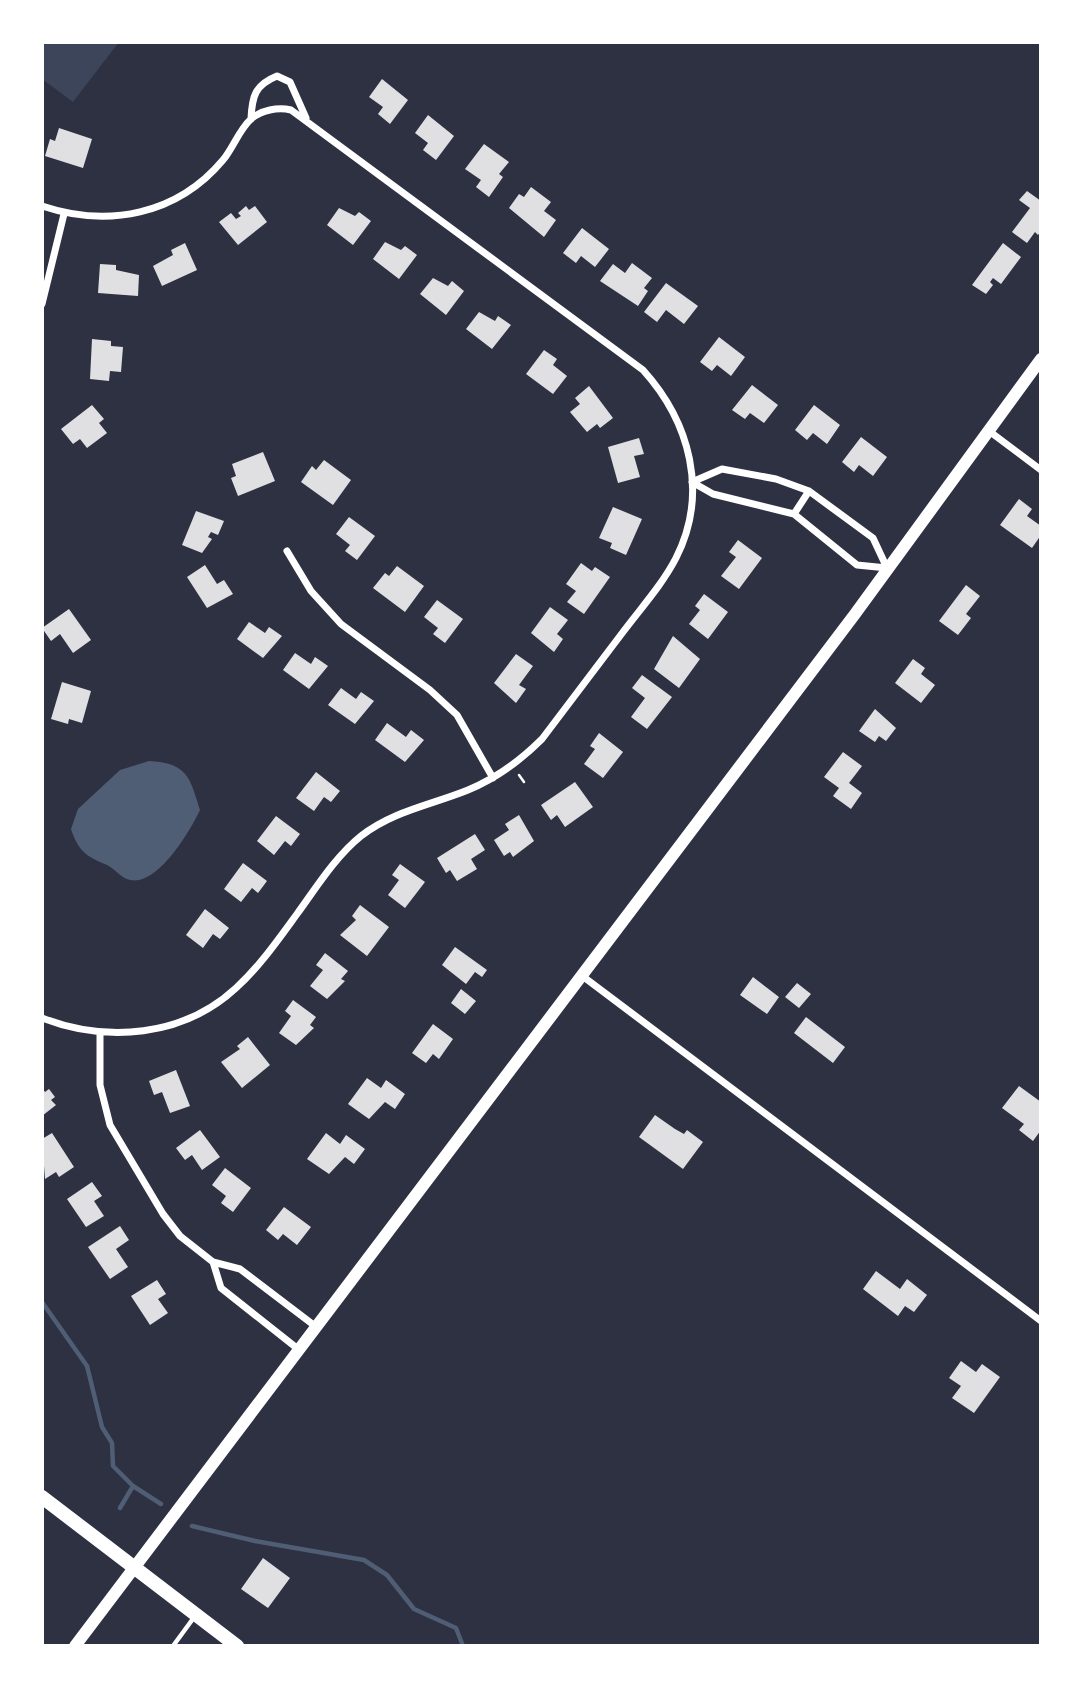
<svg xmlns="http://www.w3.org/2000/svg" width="1083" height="1688" font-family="'PT Sans',sans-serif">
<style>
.green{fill:#3c4559}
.water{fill:#4f5d75}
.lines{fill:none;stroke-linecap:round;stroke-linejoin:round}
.stream{stroke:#4f5d75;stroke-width:4.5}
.building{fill:#e0e0e3}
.path{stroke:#fff;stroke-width:2.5}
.service{stroke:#fff;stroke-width:4.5}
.minor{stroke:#fff;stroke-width:7}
.secondary{stroke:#fff;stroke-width:12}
.primary{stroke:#fff;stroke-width:14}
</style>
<rect width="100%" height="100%" fill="#2d3142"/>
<path class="green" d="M 42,42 L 119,42 L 73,102 L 42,79 Z"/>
<path class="water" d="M 149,761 C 188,763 190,778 200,810 C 190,831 158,886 130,880 C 121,878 115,869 107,865 C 87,857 78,851 71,829 L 78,809 L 120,770 Z"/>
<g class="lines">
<path class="stream" d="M 42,1302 L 87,1366 L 102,1427 L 112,1443 L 113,1466 L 133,1486 L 161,1504
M 120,1508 L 133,1486
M 192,1526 L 255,1541 L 364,1560 L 387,1575 L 414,1609 L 456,1628 L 463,1646"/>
</g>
<path class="building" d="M 382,79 L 408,100 L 390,124 L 378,114 L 383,107 L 369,97 Z
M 428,115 L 454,136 L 436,160 L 423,150 L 428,143 L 415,133 Z
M 59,128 L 92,139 L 83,168 L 45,156 L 50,139 L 55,141 Z
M 484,144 L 509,162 L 499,174 L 503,177 L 489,197 L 476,187 L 481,180 L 465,169 Z
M 531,187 L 551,202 L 544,211 L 556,220 L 544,237 L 509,208 L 519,194 L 524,197 Z
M 1027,191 L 1041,201 L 1041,231 L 1038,235 L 1035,232 L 1027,243 L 1012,232 L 1030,208 L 1019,200 Z
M 246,206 L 249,210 L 255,206 L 267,222 L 238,245 L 219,222 L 231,213 L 236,219 L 241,216 L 238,213 Z
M 339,208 L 355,216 L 359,212 L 371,221 L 353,245 L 327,225 Z
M 582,228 L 609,249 L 595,267 L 581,256 L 576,263 L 563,253 Z
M 385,242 L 401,250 L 405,246 L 417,255 L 399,279 L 373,259 Z
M 185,243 L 197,270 L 162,286 L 153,266 L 173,255 L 171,250 Z
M 1003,243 L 1021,257 L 1001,284 L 993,278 L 990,282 L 993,285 L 986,294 L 972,285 Z
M 632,263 L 652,278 L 644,288 L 648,291 L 638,306 L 600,281 L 613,264 L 625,273 Z
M 100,264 L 116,265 L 116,270 L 139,275 L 138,296 L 98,293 Z
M 433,278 L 448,286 L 452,281 L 464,291 L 446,315 L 420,294 Z
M 666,283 L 698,306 L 684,324 L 666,310 L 657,322 L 644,312 Z
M 479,312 L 495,321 L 498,316 L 511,325 L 492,349 L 466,329 Z
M 719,337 L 745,357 L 731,376 L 717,365 L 712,371 L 700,362 Z
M 92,339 L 111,341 L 111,346 L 123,347 L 121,372 L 110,371 L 109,381 L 90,379 Z
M 544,350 L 557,359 L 553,365 L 567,376 L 553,394 L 526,374 Z
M 752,385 L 778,405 L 764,423 L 750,413 L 745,419 L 732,410 Z
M 589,386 L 613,418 L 600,428 L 597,424 L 587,432 L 570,412 L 580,404 L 575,398 Z
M 92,405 L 104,419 L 99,423 L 107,433 L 87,448 L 80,439 L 73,444 L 61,429 Z
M 814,405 L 840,425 L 827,444 L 813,433 L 807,440 L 795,430 Z
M 861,437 L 887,457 L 873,476 L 859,465 L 854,472 L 842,462 Z
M 639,438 L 644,454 L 634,456 L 640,477 L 618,483 L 608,447 Z
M 263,452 L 275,481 L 238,496 L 231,478 L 236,476 L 232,464 Z
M 324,460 L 351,480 L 333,505 L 301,482 L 312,466 L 316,470 Z
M 1019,499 L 1032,509 L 1027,516 L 1041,526 L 1041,535 L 1032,548 L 1000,525 Z
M 613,507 L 642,519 L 626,555 L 610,548 L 612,543 L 599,538 Z
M 196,511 L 224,521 L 218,535 L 211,532 L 208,537 L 212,539 L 202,553 L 182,545 Z
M 349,517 L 375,536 L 357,560 L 345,551 L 350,545 L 336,534 Z
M 738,540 L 762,558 L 739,589 L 721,576 L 736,557 L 729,552 Z
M 581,563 L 592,571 L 595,567 L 610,577 L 584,614 L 567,602 L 576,591 L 566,584 Z
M 205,565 L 217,584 L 224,580 L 233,594 L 207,608 L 187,577 Z
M 397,566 L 424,586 L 405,612 L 373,588 L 385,573 L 389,576 Z
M 966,585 L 980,596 L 966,614 L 971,618 L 958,635 L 939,621 Z
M 704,594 L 728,612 L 708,639 L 689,624 L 700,610 L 695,606 Z
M 437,600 L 463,619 L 445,643 L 433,634 L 438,628 L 424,617 Z
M 550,607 L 568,620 L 557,634 L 563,639 L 554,652 L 531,633 Z
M 69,609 L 91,640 L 73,653 L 60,634 L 51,641 L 42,628 Z
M 249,622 L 265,633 L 269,627 L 282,636 L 263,658 L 237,639 Z
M 673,636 L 700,659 L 679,688 L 654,669 Z
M 295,653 L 311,664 L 315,657 L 328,666 L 309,689 L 283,670 Z
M 516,654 L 533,666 L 519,685 L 526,689 L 516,703 L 494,683 Z
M 913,659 L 925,668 L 921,674 L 935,685 L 921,703 L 895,683 Z
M 642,675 L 672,697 L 647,729 L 631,717 L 645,698 L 632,688 Z
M 62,682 L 91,691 L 82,723 L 69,719 L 68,724 L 51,719 Z
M 341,688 L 356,699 L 361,692 L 374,701 L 355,724 L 328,705 Z
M 875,709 L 896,728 L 886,741 L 879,736 L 875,742 L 859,731 Z
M 387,723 L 406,737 L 411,730 L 424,740 L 405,762 L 375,740 Z
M 599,733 L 623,752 L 603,778 L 584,764 L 595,749 L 590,746 Z
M 843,752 L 862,766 L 849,783 L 862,793 L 851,809 L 833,796 L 839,788 L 824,777 Z
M 316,772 L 340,791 L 331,802 L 324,797 L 314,811 L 296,798 Z
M 575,782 L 593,807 L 565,827 L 557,815 L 551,820 L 541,805 Z
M 519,815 L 534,841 L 513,857 L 510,852 L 504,856 L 494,840 L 509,830 L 505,824 Z
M 276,816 L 300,834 L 291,846 L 285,841 L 274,855 L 257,841 Z
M 475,834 L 485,850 L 471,859 L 477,869 L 457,881 L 450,870 L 446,873 L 437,858 Z
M 243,863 L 267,881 L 258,893 L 252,888 L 241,902 L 224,889 Z
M 400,864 L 425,882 L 405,908 L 388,895 L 399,880 L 392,875 Z
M 360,905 L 389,927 L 367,956 L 340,935 L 356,920 L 352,916 Z
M 205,909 L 229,928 L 220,939 L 213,934 L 203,948 L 186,935 Z
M 455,947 L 487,970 L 482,977 L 475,972 L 466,984 L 442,965 Z
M 325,953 L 348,971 L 341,979 L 345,981 L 327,999 L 310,986 L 323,970 L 316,965 Z
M 753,977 L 779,997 L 767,1014 L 740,995 Z
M 797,983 L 811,994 L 799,1008 L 785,997 Z
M 461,989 L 476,1001 L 465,1014 L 451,1003 Z
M 293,1000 L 316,1017 L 310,1025 L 314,1028 L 296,1045 L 279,1033 L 291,1016 L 285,1011 Z
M 806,1017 L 845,1047 L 833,1063 L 794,1033 Z
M 433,1024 L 453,1039 L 439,1059 L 433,1054 L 426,1063 L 412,1053 Z
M 248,1037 L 270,1065 L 242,1088 L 221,1062 L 240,1049 L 237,1046 Z
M 176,1070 L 190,1106 L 170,1113 L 162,1092 L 154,1095 L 149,1081 Z
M 367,1078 L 381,1088 L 386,1080 L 405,1094 L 395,1109 L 385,1102 L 369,1119 L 348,1104 Z
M 1019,1086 L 1041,1102 L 1041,1130 L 1033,1141 L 1019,1130 L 1024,1124 L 1002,1108 Z
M 42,1088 L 45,1092 L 49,1089 L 55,1097 L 51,1100 L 56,1105 L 42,1116 Z
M 655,1115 L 675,1129 L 684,1134 L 687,1130 L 703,1142 L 683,1169 L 639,1137 Z
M 200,1130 L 220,1157 L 202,1170 L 192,1155 L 185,1160 L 176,1148 Z
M 52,1133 L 74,1167 L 59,1177 L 56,1172 L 45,1179 L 42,1139 Z
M 326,1133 L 340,1144 L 346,1135 L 365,1149 L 354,1164 L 345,1157 L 329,1174 L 307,1159 Z
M 225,1168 L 251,1188 L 233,1212 L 221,1203 L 226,1196 L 212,1185 Z
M 92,1182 L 102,1196 L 94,1201 L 104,1216 L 86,1227 L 67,1199 Z
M 284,1207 L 311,1227 L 297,1245 L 283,1234 L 278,1240 L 266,1230 Z
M 120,1226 L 129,1240 L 116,1249 L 128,1267 L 110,1279 L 88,1247 Z
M 876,1271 L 900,1289 L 907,1279 L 927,1295 L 914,1312 L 905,1306 L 898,1316 L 863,1289 Z
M 157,1280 L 166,1294 L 158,1299 L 168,1313 L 150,1325 L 131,1296 Z
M 961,1361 L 976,1372 L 982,1364 L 1000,1377 L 974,1413 L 952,1398 L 961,1386 L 949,1378 Z
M 263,1558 L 290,1578 L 268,1608 L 241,1589 Z"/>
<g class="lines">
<path class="path" d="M 519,775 L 524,782"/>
<path class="service" d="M 173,1646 L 195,1616"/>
<path class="minor" d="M 251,119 C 252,96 255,85 277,76 L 290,82 L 306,118
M 42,206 C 108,228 177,215 223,160 C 233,148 239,130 251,119 C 261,110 278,107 291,110 L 643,370 C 690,422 709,493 676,558 C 662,585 641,608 623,632 C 596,668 569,703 542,739 C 520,761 497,778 468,790 C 431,805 393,811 361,836 C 335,857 316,888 297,914 C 278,940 260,966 236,988 C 183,1037 107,1043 42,1018
M 42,304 L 64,214
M 989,431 L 1041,470
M 692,482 L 722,469 L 776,479 L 809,491 L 873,538 L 887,568
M 692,482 L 713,494 L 794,514 L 857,565 L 887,568
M 794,514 L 809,491
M 287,551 L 311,591 L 341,624 L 430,690 L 457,715 L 493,778
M 581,975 L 1041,1321
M 100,1033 L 100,1085 L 110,1125 L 163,1214 L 180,1236 L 213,1262 L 240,1269 L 315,1326
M 213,1262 L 221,1288 L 298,1349"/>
<path class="secondary" d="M 75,1646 L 855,614 L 1041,359"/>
<path class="primary" d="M 42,1497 L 237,1646"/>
</g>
<rect width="1083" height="1688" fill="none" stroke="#ffffff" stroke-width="88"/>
</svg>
